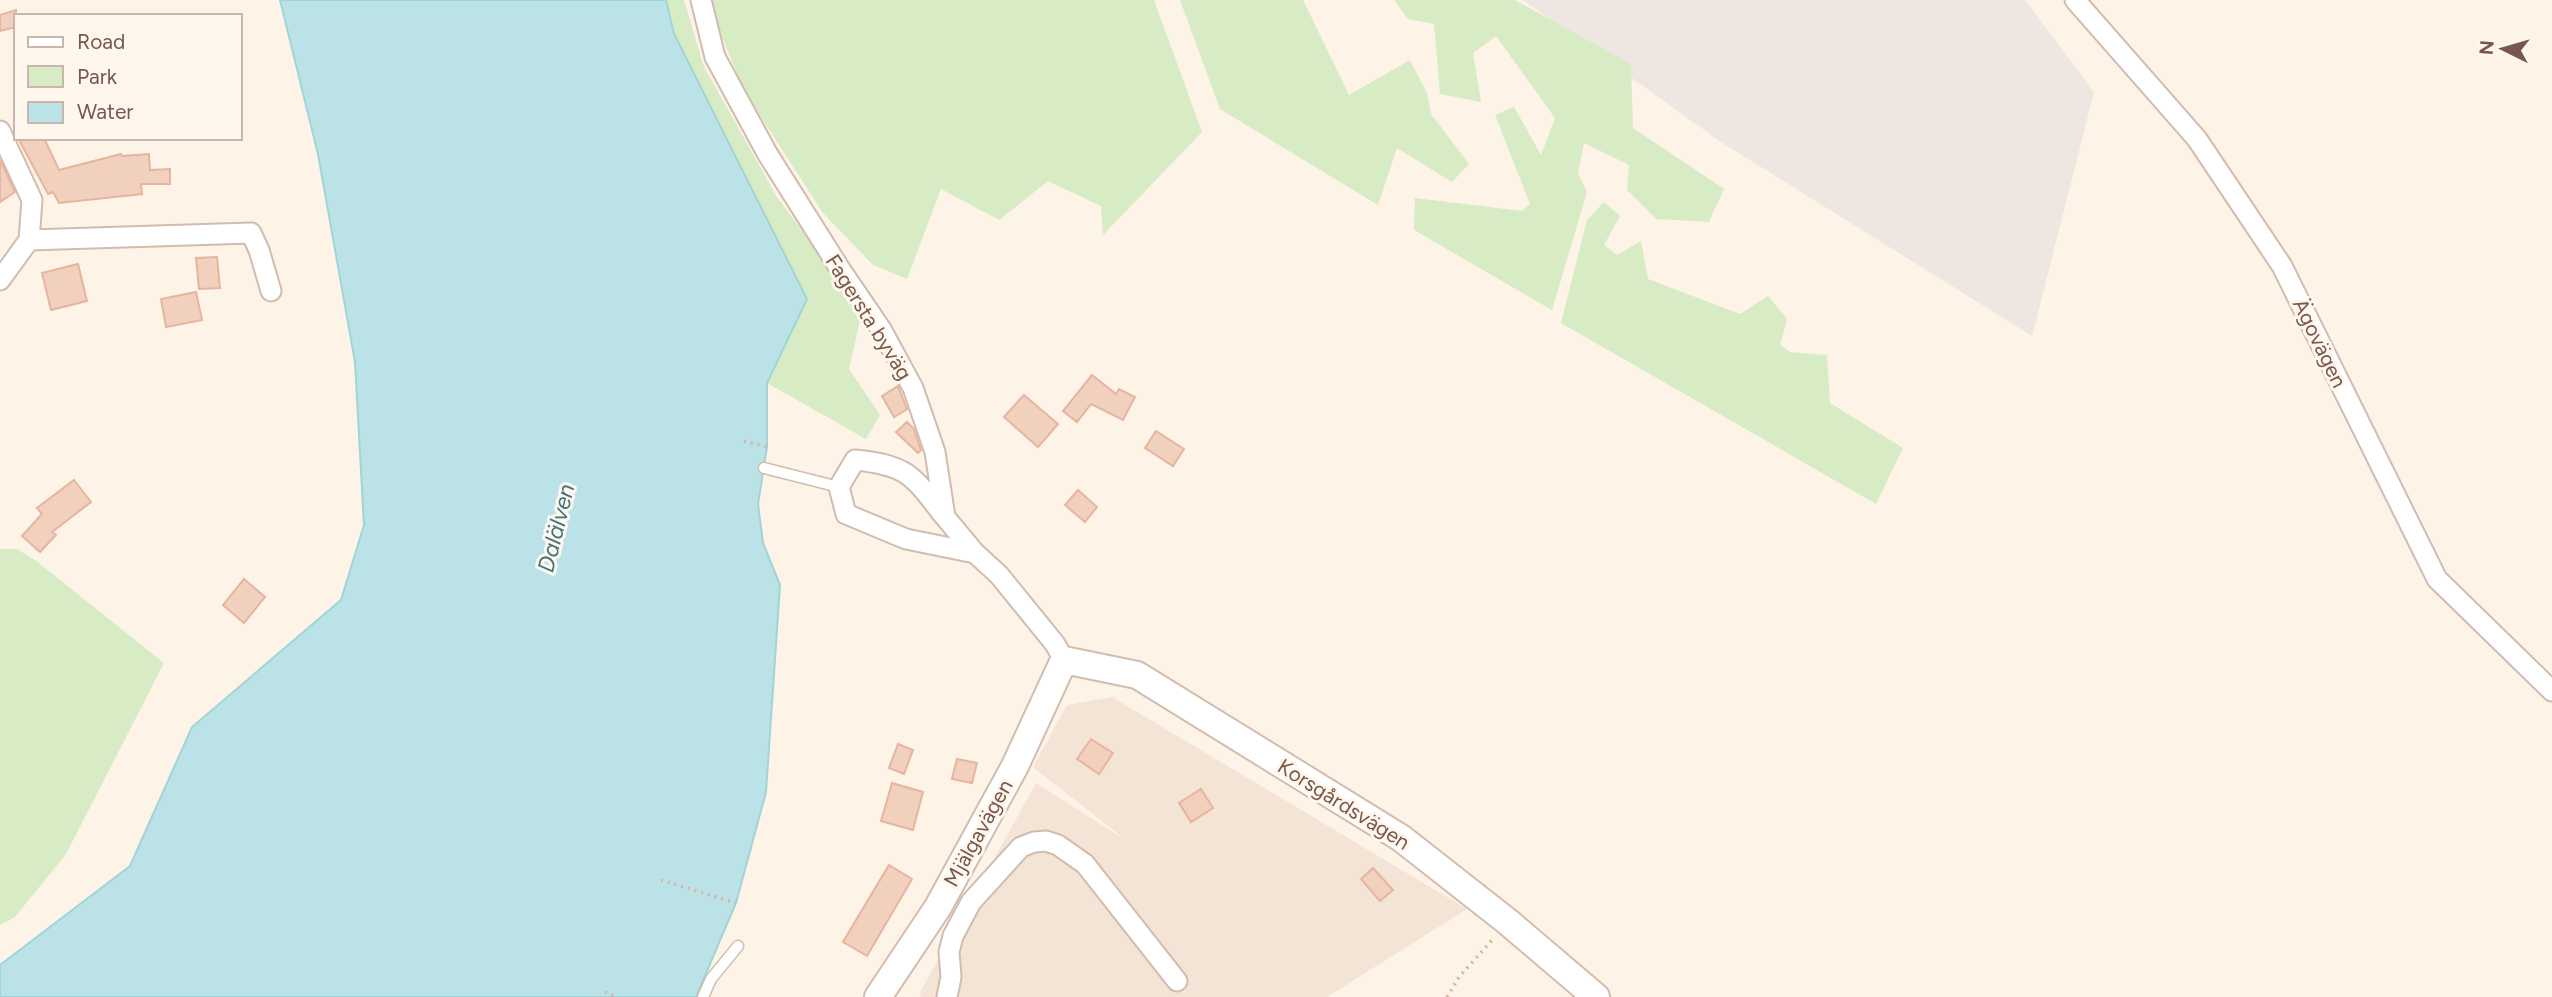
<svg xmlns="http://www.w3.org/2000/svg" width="2552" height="997" font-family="Figtree,sans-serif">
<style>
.residential{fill:#f4e4d5}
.industrial{fill:#ede6e1}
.green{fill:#d7ebc5}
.water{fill:#bbe3e7;stroke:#a1d4d9;stroke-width:2}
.building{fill:#f2d0be;stroke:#e5b59f;stroke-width:2}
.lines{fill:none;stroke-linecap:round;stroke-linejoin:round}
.lane-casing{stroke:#d1bcaf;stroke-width:13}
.street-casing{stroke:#d1bcaf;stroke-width:23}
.secondary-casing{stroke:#d4bcad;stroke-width:30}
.path{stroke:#d8b3a1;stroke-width:3.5;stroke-dasharray:2 5;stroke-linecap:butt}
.lane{stroke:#fff;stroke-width:10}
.street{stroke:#fff;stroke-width:19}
.secondary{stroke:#fff;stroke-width:26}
.labels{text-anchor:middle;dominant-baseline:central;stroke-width:6;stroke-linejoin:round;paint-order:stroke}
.street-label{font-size:21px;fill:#77584b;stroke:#fff7ee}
.water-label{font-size:23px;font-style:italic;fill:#3e767c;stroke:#fff7ee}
</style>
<rect width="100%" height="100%" fill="#fdf3e7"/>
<path class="residential" d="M 1112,697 L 1467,909 L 1327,997 L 921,997 L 919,994 L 1036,783 L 1127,841 L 1033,767 L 1067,705 Z"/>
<path class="industrial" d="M 1523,0 L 2025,0 L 2094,92 L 2032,336 L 1721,142 Z"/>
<path class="green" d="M 666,0 L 684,0 L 704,67 L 777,197 L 862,311 L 849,369 L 880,415 L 866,439 L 767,383 L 807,299 L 674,34 Z
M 710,0 L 1154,0 L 1202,132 L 1103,235 L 1101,206 L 1048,181 L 999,220 L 941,189 L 907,279 L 873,265 L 823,213 L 743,89 L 710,6 Z
M 1180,0 L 1303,0 L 1349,95 L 1410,60 L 1427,93 L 1431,114 L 1469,164 L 1452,182 L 1397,148 L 1378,205 L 1220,109 Z
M 1394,0 L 1515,0 L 1631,64 L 1633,128 L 1724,189 L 1709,222 L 1656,219 L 1627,190 L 1629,165 L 1584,143 L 1578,174 L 1587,192 L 1552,310 L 1414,230 L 1415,198 L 1522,211 L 1530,204 L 1495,115 L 1514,107 L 1541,155 L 1555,118 L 1496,36 L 1473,53 L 1481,102 L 1440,94 L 1434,24 L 1408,19 Z
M 1604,202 L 1620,216 L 1604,245 L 1617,255 L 1641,241 L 1648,279 L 1740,314 L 1768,296 L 1787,319 L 1780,345 L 1790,352 L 1827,355 L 1830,403 L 1903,448 L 1876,504 L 1561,323 L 1587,220 Z
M 0,549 L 17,549 L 35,560 L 164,663 L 66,854 L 15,917 L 0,925 Z"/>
<path class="water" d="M 280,0 L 666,0 L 674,34 L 807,299 L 767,383 L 767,447 L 758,504 L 763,543 L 780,585 L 766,792 L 736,903 L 696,997 L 0,997 L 0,965 L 130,866 L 192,727 L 341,600 L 364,525 L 355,362 L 318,154 Z"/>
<path class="building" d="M 16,10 L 16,27 L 0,31 L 0,15 Z
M 18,138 L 44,138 L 59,170 L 121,154 L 122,156 L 149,154 L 150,170 L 170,169 L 170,184 L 141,184 L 142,194 L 59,203 L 53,192 L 48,194 Z
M 0,160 L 15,192 L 0,202 Z
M 217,257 L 220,288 L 199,289 L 196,258 Z
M 78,264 L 87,301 L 51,310 L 42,273 Z
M 196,292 L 202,320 L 166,327 L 161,299 Z
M 1092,375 L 1116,394 L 1119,389 L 1135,397 L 1123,420 L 1091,404 L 1077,422 L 1063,411 Z
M 898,386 L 907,409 L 894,417 L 882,396 Z
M 1024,395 L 1058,424 L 1038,447 L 1004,417 Z
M 907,422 L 914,429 L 921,450 L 918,453 L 896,432 Z
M 1156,431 L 1184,449 L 1173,466 L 1145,448 Z
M 74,480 L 91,502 L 52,532 L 56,535 L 40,552 L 22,536 L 42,514 L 37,508 Z
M 1078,490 L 1097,507 L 1085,522 L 1065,505 Z
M 244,579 L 265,597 L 244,623 L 223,605 Z
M 1091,739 L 1113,753 L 1099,774 L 1077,759 Z
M 898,744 L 913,750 L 904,774 L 889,768 Z
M 957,759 L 977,763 L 972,783 L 952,779 Z
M 892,783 L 923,792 L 913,830 L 881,821 Z
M 1201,789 L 1213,808 L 1191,822 L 1179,803 Z
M 889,865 L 912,879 L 867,956 L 843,942 Z
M 1373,868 L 1393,890 L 1380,901 L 1361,879 Z"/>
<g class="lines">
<defs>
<path id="lane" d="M 764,468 L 839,487
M 703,997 L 711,979 L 738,946"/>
<path id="street" d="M 701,0 L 715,57 L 767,153 L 840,269 L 881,329 L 913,388 L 935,452 L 945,517 L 975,553 L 999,575 L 1055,644 L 1064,660
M 2075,0 L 2197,139 L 2282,266 L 2437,579 L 2552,691
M 0,131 L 32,200 L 29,240 L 0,280
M 29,240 L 251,233 L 259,250 L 271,291
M 944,516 C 913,476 908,465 855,460 L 839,487 L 846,514 L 906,539 L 975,553
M 947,997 L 951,977 L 949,952 L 953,936 L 971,902 L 1021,847 L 1034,842 L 1046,841 L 1058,845 L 1085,864 L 1177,981"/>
<path id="secondary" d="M 878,997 L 938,907 L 1015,766 L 1064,660 L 1137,675 L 1401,838 L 1508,922 L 1596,997"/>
</defs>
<use href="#lane" class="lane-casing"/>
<use href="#street" class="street-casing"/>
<use href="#secondary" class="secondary-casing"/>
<path class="path" d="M 744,441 L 767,447
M 661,880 L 736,903
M 605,992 L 617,997
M 1447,997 L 1459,977 L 1494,938"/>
<use href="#lane" class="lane"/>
<use href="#street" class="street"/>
<use href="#secondary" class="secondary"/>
</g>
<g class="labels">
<g class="street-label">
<text transform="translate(869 317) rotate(58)">Fagersta byväg</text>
<text transform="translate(2320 343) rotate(64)">Ägovägen</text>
<text transform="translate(1344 804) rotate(32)">Korsgårdsvägen</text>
<text transform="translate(978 833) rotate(-61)">Mjälgavägen</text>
</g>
<g class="water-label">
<text transform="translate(556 528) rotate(-76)">Dalälven</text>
</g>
</g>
<rect x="14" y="14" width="228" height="126" fill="#fff7ee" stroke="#c9b7ad" stroke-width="2"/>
<rect x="28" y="37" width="35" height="10" fill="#ffffff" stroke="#c9b7ad" stroke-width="2"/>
<text x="77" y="49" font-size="21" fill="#77584b">Road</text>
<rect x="28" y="66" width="35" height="21" fill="#d7ebc5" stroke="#c9b7ad" stroke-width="2"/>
<text x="77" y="84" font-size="21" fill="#77584b">Park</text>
<rect x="28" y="102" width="35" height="21" fill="#bbe3e7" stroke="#c9b7ad" stroke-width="2"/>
<text x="77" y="119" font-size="21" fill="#77584b">Water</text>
<g transform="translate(2503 49) rotate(275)" stroke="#fff7ee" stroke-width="5" paint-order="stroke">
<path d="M0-5L12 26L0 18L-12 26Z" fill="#77584b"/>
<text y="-10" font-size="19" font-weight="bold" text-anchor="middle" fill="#77584b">N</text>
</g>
</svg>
